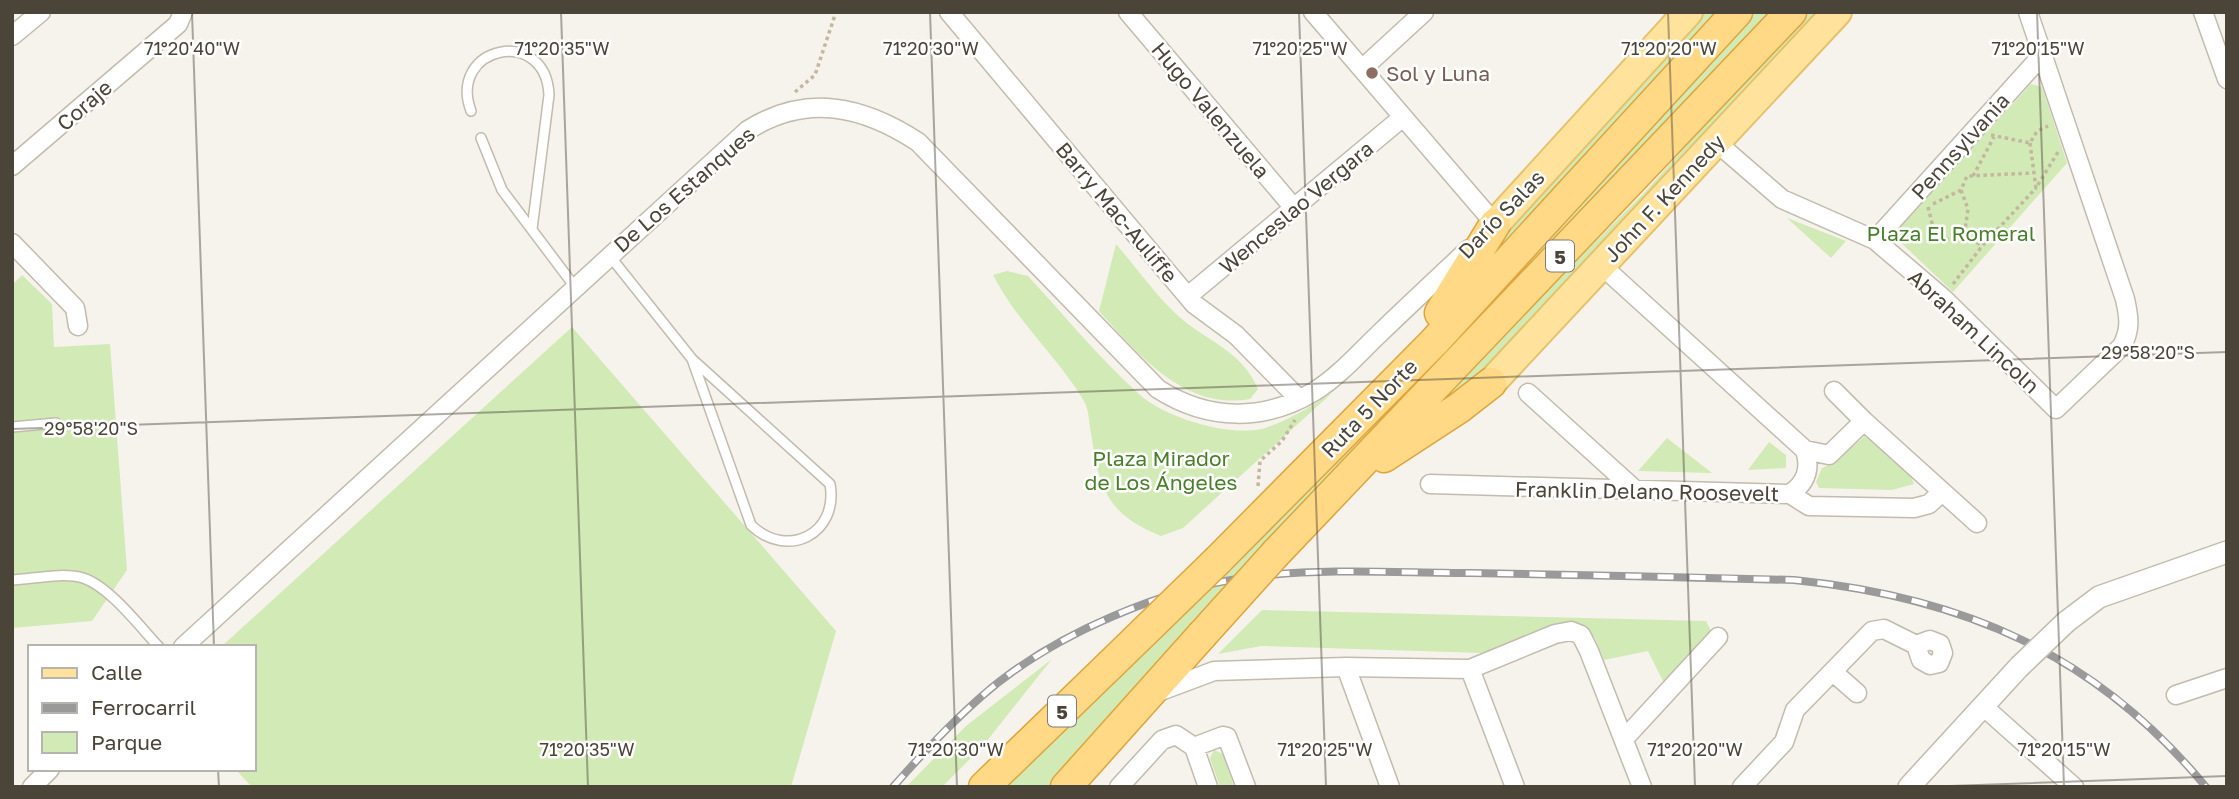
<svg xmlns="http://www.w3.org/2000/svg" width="2239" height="799" font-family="'Golos Text',sans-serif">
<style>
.green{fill:#d2eab5}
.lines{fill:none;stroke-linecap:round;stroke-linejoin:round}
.service-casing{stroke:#c2bbae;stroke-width:12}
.minor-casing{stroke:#c2bbae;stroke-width:21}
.tertiary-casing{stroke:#c2bbae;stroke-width:24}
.primary-casing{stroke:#e6c16a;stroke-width:32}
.trunk-casing{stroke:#e0a43c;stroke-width:33}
.path{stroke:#c4b79f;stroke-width:3.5;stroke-dasharray:3.5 3.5;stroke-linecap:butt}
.service{stroke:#fff;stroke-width:9}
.minor{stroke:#fff;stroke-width:18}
.tertiary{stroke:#fff;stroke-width:21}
.primary{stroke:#ffe39c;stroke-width:28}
.trunk{stroke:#ffd985;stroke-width:30}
.rail-casing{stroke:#9a9a9a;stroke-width:8}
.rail{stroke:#fff;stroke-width:5;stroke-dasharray:16;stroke-linecap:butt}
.tertiary-bridge-casing{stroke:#c2bbae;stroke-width:24;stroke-linecap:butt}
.trunk-bridge-casing{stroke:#e0a43c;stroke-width:33;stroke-linecap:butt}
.tertiary-bridge{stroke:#fff;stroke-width:21}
.trunk-bridge{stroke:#ffd985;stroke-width:30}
.ticks{fill:none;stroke:#4b4439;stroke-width:2;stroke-opacity:0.45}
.education-dot{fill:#8d6e63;stroke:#fff;stroke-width:2.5}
.labels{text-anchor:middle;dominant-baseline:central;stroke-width:5;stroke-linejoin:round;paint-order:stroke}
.shield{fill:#fff;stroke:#817c74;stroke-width:2}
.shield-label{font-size:19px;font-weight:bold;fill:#4b4439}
.education-label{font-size:21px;fill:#785e54;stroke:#fff;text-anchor:start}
.street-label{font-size:21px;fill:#4b4439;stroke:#fff}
.park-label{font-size:21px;fill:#4a7f2a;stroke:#fff}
.ticks-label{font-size:18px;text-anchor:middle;fill:#4b4439;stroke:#fff;stroke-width:5;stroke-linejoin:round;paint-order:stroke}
</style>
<rect width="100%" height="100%" fill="#f6f3ec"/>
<path class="green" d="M 1699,12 L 1718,12 L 1472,283 L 1510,227 Z
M 1751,12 L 1779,12 L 1049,787 L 1003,787 Z
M 1806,12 L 1823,12 L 1476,383 L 1412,425 L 1644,193 Z
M 2031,84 L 2042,87 L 2067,163 L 1953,292 L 1898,240 L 1897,229 Z
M 1787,218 L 1846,241 L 1831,258 Z
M 1116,244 C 1136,267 1154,293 1176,314 C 1205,341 1242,350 1258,389 L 1250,399 C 1185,411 1138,354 1099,311 Z
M 1007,271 L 1028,276 C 1064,315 1099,358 1139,394 C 1165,418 1231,438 1265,428 C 1290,420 1311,406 1332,393 L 1183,528 L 1161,536 C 1106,514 1099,487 1091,433 C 1089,423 1089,409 1084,401 C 1057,356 1017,322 993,275 Z
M 22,275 L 52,304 L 54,347 L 110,344 L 127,570 L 92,621 L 12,628 L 12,285 Z
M 572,327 L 836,631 L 791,787 L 252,787 L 235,769 L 254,769 L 254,647 L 221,647 Z
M 1865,436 L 1910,474 L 1914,484 L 1892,490 L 1819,488 L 1816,482 L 1822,468 L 1833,463 Z
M 1667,438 L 1712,473 L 1638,471 Z
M 1769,442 L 1786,455 L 1786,468 L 1748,470 Z
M 1262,610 L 1706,621 L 1713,635 L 1664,683 L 1648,651 L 1604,660 L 1595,638 L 1571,625 L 1482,653 L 1261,646 L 1218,654 Z
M 1052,659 L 982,747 L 942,787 L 906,787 L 966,726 Z
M 1214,750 L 1223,754 L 1234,787 L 1220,787 L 1210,758 Z"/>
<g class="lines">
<defs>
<path id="service" d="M 471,111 C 447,46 546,25 549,95 L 532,229
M 481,138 L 502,190 L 575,287
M 609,255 L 692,359 L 751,525 C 787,560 839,534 830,484 L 692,359
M 12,427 L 56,423
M 12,580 C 33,579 63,572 83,578 C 109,586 140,627 159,647"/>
<path id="minor" d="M 949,12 L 1194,304 L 1236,335 L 1298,398
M 1128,12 L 1294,208
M 1313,12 L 1495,224 L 1489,230
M 2203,12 L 2227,79
M 12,36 L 41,12
M 1362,69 L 1424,12
M 1716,142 L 1782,199 L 1875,240 L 1943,298 L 2056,409 L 2122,346 C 2131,329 2129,317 2125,299 L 2028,12
M 12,166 L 178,24 L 183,12
M 1875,240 L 2044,53
M 12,243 L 75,308 L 78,326
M 1188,296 L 1403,117
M 1834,391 L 1864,421
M 1528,393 L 1633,488
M 1805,450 L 1829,455 L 1864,421 L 1977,523
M 1430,484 L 1790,494 C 1806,483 1811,469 1805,450 L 1601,265
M 1790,494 L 1809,506 L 1914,508 L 1929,504 L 1941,493
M 183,647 L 748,130 C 807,93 863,106 918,142 L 1158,389 C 1208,421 1264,422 1315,391 C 1339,376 1359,353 1379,334 C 1409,305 1439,277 1469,249
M 1346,667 L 1390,787
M 1470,669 L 1515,787
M 1833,672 L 1857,693
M 1158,692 L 1214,671 L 1346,667 L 1470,669 L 1555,634 L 1571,631 L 1581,635 L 1589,651 L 1642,787
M 2176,695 L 2227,678
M 1984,707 L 2074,787
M 1624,739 L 1718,637
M 1194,747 L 1223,736 L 1227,737 L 1246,787
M 32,787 L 50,769
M 1119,787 L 1162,740 L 1176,735 L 1194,747 L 1208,787
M 1742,787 L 1784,742 L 1795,710 L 1872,631 L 1884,629 L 1916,645 L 1921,660 L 1930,665 L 1939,663 L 1943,653 L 1940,644 L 1930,640 L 1916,645"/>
<path id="tertiary" d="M 2066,622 L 2099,597 L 2227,552
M 1909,787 L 2019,667"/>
<path id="primary" d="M 1495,224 L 1688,12
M 1491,383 L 1837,12"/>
<path id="trunk" d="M 1440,313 L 1495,224
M 1384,457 L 1459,408 L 1491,383
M 1276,553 L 1791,12
M 1218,560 L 1434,342 L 1737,12
M 984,787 L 1109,666
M 1066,787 L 1202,635"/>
</defs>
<use href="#service" class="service-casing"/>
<use href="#minor" class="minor-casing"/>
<use href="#tertiary" class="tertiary-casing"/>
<use href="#primary" class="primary-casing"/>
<use href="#trunk" class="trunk-casing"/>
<path class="path" d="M 795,92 L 815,75 L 836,12
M 1991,135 L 2030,143 L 2037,131 L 2048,126
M 2030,143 L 2036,188 L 2058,152
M 1973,176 L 1994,137
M 1961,190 L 1968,209 L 1964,238 L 1983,245
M 1933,204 L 1961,190 L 1967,176 L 2032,173
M 1928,207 L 1936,239 L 1964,238
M 1953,284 L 1983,245 L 2036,188
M 1258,486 L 1260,461 L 1282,441 L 1295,420"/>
<use href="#service" class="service"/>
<use href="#minor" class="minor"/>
<use href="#tertiary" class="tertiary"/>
<use href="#primary" class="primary"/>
<use href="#trunk" class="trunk"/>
<defs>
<path id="rail" d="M 893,787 C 921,755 950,724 982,696 C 1051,635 1168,585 1260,576 C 1330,568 1402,573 1472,573 C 1579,575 1687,577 1794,580 C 1963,597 2096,654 2206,787"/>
</defs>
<use href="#rail" class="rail-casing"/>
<use href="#rail" class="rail"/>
<defs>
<path id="tertiary-bridge" d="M 2019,667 L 2066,622"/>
<path id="trunk-bridge" d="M 1202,635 L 1276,553
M 1109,666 L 1218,560"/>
</defs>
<use href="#tertiary-bridge" class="tertiary-bridge-casing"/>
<use href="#trunk-bridge" class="trunk-bridge-casing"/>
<use href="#tertiary-bridge" class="tertiary-bridge"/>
<use href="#trunk-bridge" class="trunk-bridge"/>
</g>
<path class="ticks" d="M 192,12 L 214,647M 561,12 L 588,787M 930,12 L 957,787M 1299,12 L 1326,787M 1668,12 L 1695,787M 2037,12 L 2064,787M 12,429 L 2227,352M 218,769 L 219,787M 1922,787 L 2227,776"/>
<circle class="education-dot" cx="1372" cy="73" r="7"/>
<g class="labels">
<g class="shield">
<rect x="1546" y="240.5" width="28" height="31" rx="5"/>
<rect x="1048" y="695.5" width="28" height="31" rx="5"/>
</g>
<g class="shield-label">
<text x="1560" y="256">5</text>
<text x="1062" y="711">5</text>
</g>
<g class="education-label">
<text x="1386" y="73">Sol y Luna</text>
</g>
<g class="street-label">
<text transform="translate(84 105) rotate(-41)">Coraje</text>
<text transform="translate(1211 110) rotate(50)">Hugo Valenzuela</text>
<text transform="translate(1960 146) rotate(-48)">Pennsylvania</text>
<text transform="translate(684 189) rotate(-41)">De Los Estanques</text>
<text transform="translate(1664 198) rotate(-47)">John F. Kennedy</text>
<text transform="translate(1296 207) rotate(-40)">Wenceslao Vergara</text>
<text transform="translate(1117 212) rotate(50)">Barry Mac-Auliffe</text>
<text transform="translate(1501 214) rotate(-46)">Darío Salas</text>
<text transform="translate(1974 331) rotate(43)">Abraham Lincoln</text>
<text transform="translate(1369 408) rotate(-46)">Ruta 5 Norte</text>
<text transform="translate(1647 491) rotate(1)">Franklin Delano Roosevelt</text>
</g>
<g class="park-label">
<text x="1951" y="233">Plaza El Romeral</text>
<text x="1161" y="458">Plaza Mirador<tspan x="1161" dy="24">de Los Ángeles</tspan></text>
</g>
</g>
<g class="ticks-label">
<text x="192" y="55">71°20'40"W</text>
<text x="562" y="55">71°20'35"W</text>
<text x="931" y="55">71°20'30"W</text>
<text x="1300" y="55">71°20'25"W</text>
<text x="1669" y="55">71°20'20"W</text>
<text x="2038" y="55">71°20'15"W</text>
<text x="2148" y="359">29°58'20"S</text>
<text x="91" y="435">29°58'20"S</text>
<text x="587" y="756">71°20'35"W</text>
<text x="956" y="756">71°20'30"W</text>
<text x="1325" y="756">71°20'25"W</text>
<text x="1695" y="756">71°20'20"W</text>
<text x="2064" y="756">71°20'15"W</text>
</g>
<rect width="2239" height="799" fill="none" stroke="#4b4439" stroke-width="28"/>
<rect x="28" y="645" width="228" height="126" fill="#ffffff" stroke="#b7b4b0" stroke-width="2"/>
<rect x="42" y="668" width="35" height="10" fill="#ffe39c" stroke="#b7b4b0" stroke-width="2"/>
<text x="91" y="680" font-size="21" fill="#4b4439">Calle</text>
<rect x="42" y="703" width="35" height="10" fill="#9a9a9a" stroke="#b7b4b0" stroke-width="2"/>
<text x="91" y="715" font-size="21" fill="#4b4439">Ferrocarril</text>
<rect x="42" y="732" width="35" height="21" fill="#d2eab5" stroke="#b7b4b0" stroke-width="2"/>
<text x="91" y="750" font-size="21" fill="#4b4439">Parque</text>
</svg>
